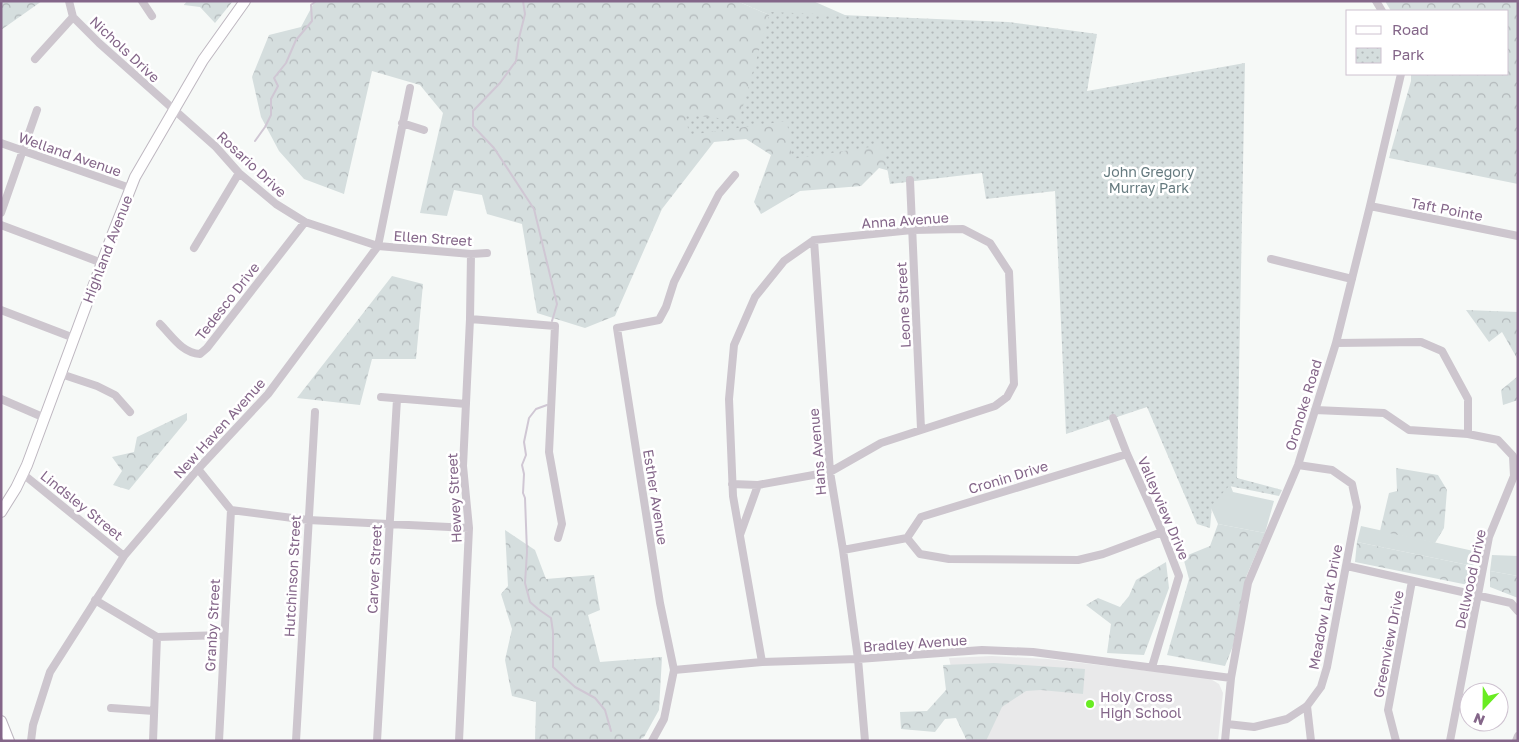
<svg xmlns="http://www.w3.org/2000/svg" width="1519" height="742" font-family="'Golos Text',sans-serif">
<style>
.built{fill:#e9e9ea}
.green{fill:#d5dede}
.forest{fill:url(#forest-crowns)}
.park{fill:url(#park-dots)}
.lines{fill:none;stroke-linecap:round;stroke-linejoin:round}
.stream{stroke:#d0c7d4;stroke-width:2}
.major-casing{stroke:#beb7c0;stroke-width:12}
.minor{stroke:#cdc6ce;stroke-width:8}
.major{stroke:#fff;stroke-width:10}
.poi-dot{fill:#69ec22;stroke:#fff;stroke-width:2}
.labels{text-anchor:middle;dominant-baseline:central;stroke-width:5;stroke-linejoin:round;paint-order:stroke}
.street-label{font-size:14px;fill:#846689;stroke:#fff}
.park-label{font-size:14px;fill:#657a7f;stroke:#fff}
.poi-label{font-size:14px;fill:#846689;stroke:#fff;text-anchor:start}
</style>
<defs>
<pattern id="forest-crowns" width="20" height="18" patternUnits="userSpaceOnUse" patternTransform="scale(1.25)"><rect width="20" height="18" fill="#d5dede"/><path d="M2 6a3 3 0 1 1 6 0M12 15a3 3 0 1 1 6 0" fill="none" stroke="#b2b8ba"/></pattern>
<pattern id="park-dots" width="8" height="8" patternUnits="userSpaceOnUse" patternTransform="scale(1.25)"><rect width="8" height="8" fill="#d5dede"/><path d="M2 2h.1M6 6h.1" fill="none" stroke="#b2b8ba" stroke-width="1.8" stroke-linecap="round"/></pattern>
</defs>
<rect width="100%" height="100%" fill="#f6f9f7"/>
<path class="built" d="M 992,656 L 1048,659 L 1209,678 L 1219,684 L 1223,693 L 1218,741 L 968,741 L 949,658 Z"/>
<path class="green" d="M 737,1 L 813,1 L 938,56 L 925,82 Z
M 1192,465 L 1230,484 L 1233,492 L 1274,501 L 1265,533 L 1218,524 Z
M 1361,526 L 1478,552 L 1473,566 L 1357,542 Z
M 1492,555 L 1518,556 L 1518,576 L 1490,571 Z"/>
<path class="forest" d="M 1,1 L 42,1 L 1,30 Z
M 187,1 L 233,1 L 215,23 L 200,7 L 184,5 Z
M 315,1 L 737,1 L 925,82 L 897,173 L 879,168 L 861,186 L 800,191 L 761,214 L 754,202 L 771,155 L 746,139 L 714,142 L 662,209 L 615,316 L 585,328 L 537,313 L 522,224 L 487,214 L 482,195 L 454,190 L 447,216 L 420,213 L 443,113 L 420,85 L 372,71 L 344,194 L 304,179 L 279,151 L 261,117 L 252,77 L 269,35 L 301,27 Z
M 1385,1 L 1518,1 L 1518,184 L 1389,158 L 1411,81 L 1411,74 L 1508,74 L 1508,11 L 1391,11 Z
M 392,276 L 423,284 L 416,359 L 372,359 L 360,405 L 297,398 Z
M 1466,310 L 1518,312 L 1518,360 L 1502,332 L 1489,342 Z
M 1518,376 L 1518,400 L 1503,405 L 1501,390 Z
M 187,413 L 187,420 L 129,490 L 113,485 L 122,471 L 112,457 L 134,452 L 137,437 Z
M 1396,468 L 1438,475 L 1447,490 L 1444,528 L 1435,543 L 1380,531 L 1389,493 L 1397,491 Z
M 1218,524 L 1265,533 L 1246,577 L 1233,646 L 1225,666 L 1167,655 L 1189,579 L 1183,557 L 1210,546 Z
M 505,530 L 535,550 L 546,579 L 594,575 L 600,610 L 588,615 L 600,662 L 662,657 L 659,710 L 644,737 L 637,741 L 535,741 L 536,702 L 512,696 L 505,660 L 512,629 L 501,594 L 508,586 Z
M 1357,542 L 1473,566 L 1468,585 L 1355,562 Z
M 1166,562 L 1169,588 L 1144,655 L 1107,653 L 1111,624 L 1086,605 L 1098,598 L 1120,607 L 1129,596 L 1136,580 Z
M 1490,571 L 1518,576 L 1518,598 L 1490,587 Z
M 994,663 L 1085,669 L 1083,694 L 1041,690 L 1026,691 L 1002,707 L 986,741 L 967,741 L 956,718 L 945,719 L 935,732 L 901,729 L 900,712 L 927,711 L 946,690 L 943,665 Z"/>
<path class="park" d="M 770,12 L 1008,22 L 1097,34 L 1087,91 L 1245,63 L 1237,478 L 1282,490 L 1279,496 L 1229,486 L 1212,505 L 1210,528 L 1197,524 L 1147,407 L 1066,434 L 1055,191 L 986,199 L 982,173 L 890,184 L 883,145 L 792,159 L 787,121 L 689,135 L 686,115 L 739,120 Z"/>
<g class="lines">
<path class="stream" d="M 523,1 L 525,14 L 519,38 L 516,61 L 500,83 L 473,111 L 473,126 L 494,148 L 534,209 L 557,304 L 552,321
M 255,141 L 265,127 L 271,115 L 271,99 L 278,86 L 274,78 L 286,63 L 296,40 L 312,21 L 311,5 L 316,1
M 547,405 L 536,409 L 529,418 L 524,442 L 526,455 L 522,465 L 524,474 L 523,493 L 525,498 L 527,552 L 525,583 L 530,602 L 538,609 L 551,618 L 553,632 L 553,667 L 575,687 L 595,698 L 605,710 L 611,731"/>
<defs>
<path id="major" d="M 1,512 L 16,488 L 27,465 L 113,233 L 135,177 L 203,60 L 245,1
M 1,721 L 9,741"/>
</defs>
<use href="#major" class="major-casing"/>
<path class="minor" d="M 69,1 L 73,17 L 99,43 L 216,147 L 239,173 L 276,204 L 305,222 L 378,246 L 471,254 L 487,253
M 142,1 L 152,16
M 1376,1 L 1382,11
M 35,59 L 73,17
M 402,123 L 424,130
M 1,143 L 130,188
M 910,180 L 921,429
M 1370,206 L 1518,236
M 1,213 L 37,110
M 1,225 L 102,263
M 814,240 L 830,472 L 843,550 L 858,659 L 865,741
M 194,248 L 239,173
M 1271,259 L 1352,279
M 1,310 L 74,338
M 470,319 L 555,326 L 549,452 L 562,524 L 558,538
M 160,324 C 172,336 182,353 200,354 L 207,348 L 305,222
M 1336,343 L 1421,342 L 1442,351 L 1468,399 L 1468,434
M 61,374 L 97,386 L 115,395 L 130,412
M 381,397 L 466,404
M 1,399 L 45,418
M 1315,410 L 1384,413 L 1409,430 L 1468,434 L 1498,440 L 1513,456 L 1514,476 L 1489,537 L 1450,741
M 1113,418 L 1127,454 L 1162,532 L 1179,576 L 1152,667
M 198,469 L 231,510 L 308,520 L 469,528
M 23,474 L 124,556
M 732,484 L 758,485
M 740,535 L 758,485 L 830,472 L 881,443 L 995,406 L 1007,397 L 1014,384 L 1009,272 L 990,243 L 963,229 L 912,230 L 814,240 L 784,261 L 755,297 L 734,345 L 729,399 L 733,496 L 762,662
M 907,538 L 921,517 L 1127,454
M 843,550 L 907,538 L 920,554 L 949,559 L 1078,560 L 1103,554 L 1162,532
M 1347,566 L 1511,603 L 1518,611
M 95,600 L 157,637 L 224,635
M 674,670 L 660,603 L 617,328 L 659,320 L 666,307 L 674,282 L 700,231 L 719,194 L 735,175
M 1307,706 L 1311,741
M 111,708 L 154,711
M 1227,724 L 1254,727 L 1287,719 L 1307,706 L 1321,687 L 1327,667 L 1357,507 L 1352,484 L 1332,470 L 1298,465
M 31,741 L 33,725 L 50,672 L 124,556 L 198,469 L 268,394 L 378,246 L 410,88
M 153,741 L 157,637
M 219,741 L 231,510
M 296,741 L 315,412
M 377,741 L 397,399
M 459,741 L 469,528 L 463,466 L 470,319 L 471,254
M 652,741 L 664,719 L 674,670 L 762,662 L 858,659 L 982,650 L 1033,652 L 1231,678
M 1225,741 L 1231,678 L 1248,583 L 1298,465 L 1336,343 L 1370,206 L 1401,74
M 1396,741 L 1388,710 L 1412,581
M 1516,741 L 1518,736"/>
<use href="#major" class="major"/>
</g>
<circle class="poi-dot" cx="1090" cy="704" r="5"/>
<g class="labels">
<g class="street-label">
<text transform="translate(125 49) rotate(43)">Nichols Drive</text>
<text transform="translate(70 154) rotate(19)">Welland Avenue</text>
<text transform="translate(252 164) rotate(43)">Rosario Drive</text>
<text transform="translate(1447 209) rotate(11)">Taft Pointe</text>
<text transform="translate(905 220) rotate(-4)">Anna Avenue</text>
<text transform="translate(433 238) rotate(4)">Ellen Street</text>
<text transform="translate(107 249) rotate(-69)">Highland Avenue</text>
<text transform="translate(227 301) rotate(-52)">Tedesco Drive</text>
<text transform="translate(903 305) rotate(-93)">Leone Street</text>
<text transform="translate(1303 405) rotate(-73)">Oronoke Road</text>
<text transform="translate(219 428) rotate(-48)">New Haven Avenue</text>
<text transform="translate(817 452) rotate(-95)">Hans Avenue</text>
<text transform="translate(1008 477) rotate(-17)">Cronin Drive</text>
<text transform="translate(656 497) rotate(81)">Esther Avenue</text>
<text transform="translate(454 498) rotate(-93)">Hewey Street</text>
<text transform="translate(82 505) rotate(39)">Lindsley Street</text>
<text transform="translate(1164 508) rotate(67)">Valleyview Drive</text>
<text transform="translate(374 569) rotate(-87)">Carver Street</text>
<text transform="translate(292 576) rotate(-87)">Hutchinson Street</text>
<text transform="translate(1470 579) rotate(-78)">Dellwood Drive</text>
<text transform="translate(1325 607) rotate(-79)">Meadow Lark Drive</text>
<text transform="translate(212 625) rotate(-87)">Granby Street</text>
<text transform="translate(915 643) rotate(-4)">Bradley Avenue</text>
<text transform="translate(1388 644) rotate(-79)">Greenview Drive</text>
</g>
<g class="park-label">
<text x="1149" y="171">John Gregory<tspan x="1149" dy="16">Murray Park</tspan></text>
</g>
<g class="poi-label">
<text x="1100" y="696">Holy Cross<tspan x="1100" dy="16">High School</tspan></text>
</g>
</g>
<rect width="1519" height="742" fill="none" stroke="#846689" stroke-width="5"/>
<rect x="1346" y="10" width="162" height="65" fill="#ffffff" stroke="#cec2d0"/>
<rect x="1356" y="26" width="25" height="8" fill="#ffffff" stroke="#cec2d0"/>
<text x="1392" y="35" font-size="15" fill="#846689">Road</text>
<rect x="1356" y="48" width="25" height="15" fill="url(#park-dots)" stroke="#cec2d0"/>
<text x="1392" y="60" font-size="15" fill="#846689">Park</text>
<g transform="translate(1484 707) rotate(202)"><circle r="24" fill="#ffffff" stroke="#cec2d0"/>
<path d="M0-4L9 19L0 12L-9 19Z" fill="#69ec22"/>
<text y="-8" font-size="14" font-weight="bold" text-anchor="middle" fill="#846689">N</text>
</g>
</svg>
